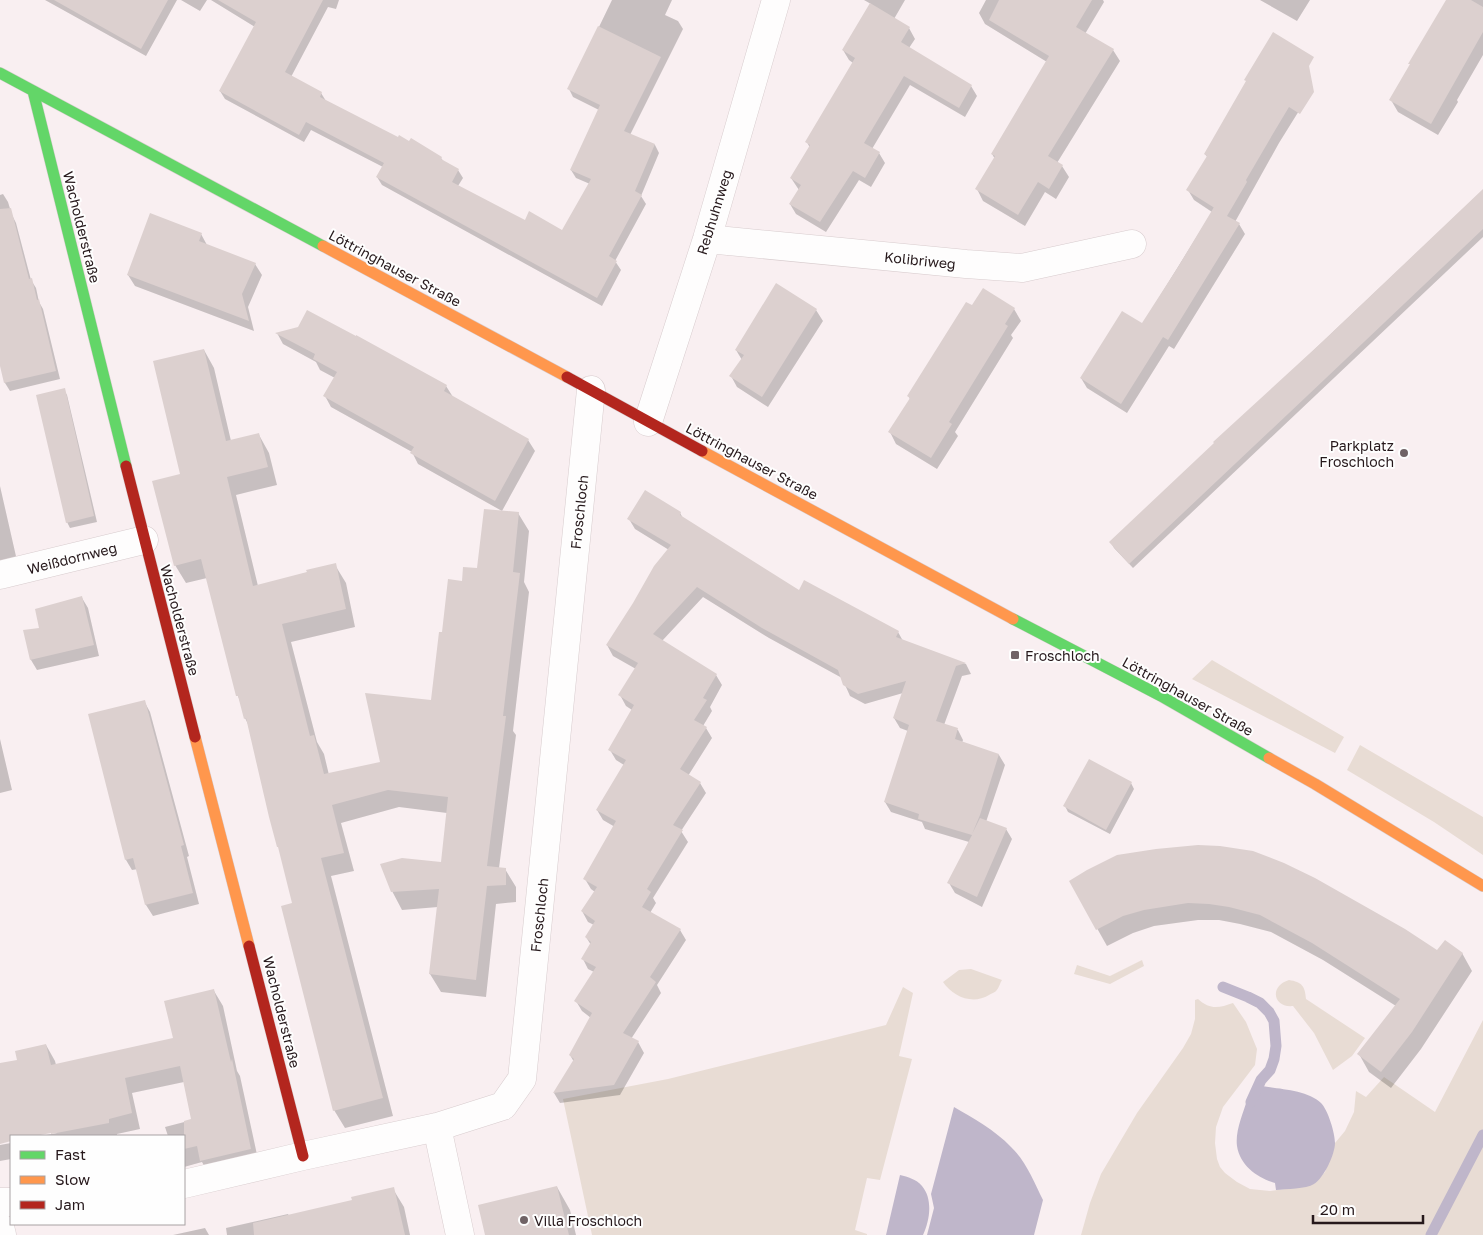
<svg xmlns="http://www.w3.org/2000/svg" width="1483" height="1235" font-family="'Golos Text',sans-serif">
<style>
.green{fill:#e8dcd4}
.water{fill:#bfb6ca}
.shadow{fill:#0003}
.lines{fill:none;stroke-linecap:round;stroke-linejoin:round}
.stream{stroke:#bfb6ca;stroke-width:11}
.building{fill:#dcd0cf}
.street-casing{stroke:#d8ccce;stroke-width:29}
.fast-casing{stroke:#d8ccce;stroke-width:12}
.slow-casing{stroke:#d8ccce;stroke-width:12}
.jam-casing{stroke:#d8ccce;stroke-width:12}
.street{stroke:#fefdfd;stroke-width:28}
.fast{stroke:#63d668;stroke-width:11}
.slow{stroke:#ff974d;stroke-width:11}
.jam{stroke:#b3261e;stroke-width:11}
.poi-dot{fill:#706366;stroke:#fefefe;stroke-width:2}
.labels{text-anchor:middle;dominant-baseline:central;stroke-width:4;stroke-linejoin:round;paint-order:stroke}
.street-label{font-size:14px;fill:#26181b;stroke:#fefefe}
.poi-label{font-size:14px;fill:#26181b;stroke:#fefefe;text-anchor:start}
</style>
<rect width="100%" height="100%" fill="#f9eff1"/>
<path class="green" d="M 1212,660 L 1344,737 L 1335,753 L 1192,679 Z
M 1360,745 L 1483,817 L 1483,855 L 1434,822 L 1347,770 Z
M 1142,960 L 1144,966 L 1110,984 L 1074,974 L 1077,965 L 1110,976 Z
M 971,969 L 1002,980 C 1000,983 999,988 996,991 C 995,992 991,994 989,995 C 973,1005 953,997 943,982 L 959,970 Z
M 1289,980 C 1302,982 1305,986 1306,999 L 1365,1038 L 1352,1056 L 1333,1070 L 1314,1033 L 1293,1006 C 1273,1008 1269,986 1289,980 Z
M 903,987 L 913,993 L 899,1056 L 912,1059 L 880,1180 L 867,1178 L 855,1230 L 867,1234 L 867,1235 L 592,1235 L 563,1099 L 668,1079 L 886,1025 Z
M 1198,999 C 1210,1010 1219,1008 1233,1003 L 1246,1022 L 1257,1049 L 1255,1065 L 1223,1107 L 1216,1127 L 1215,1143 L 1217,1159 L 1220,1167 L 1225,1173 L 1237,1182 L 1250,1189 L 1270,1191 L 1307,1186 L 1315,1183 L 1325,1172 L 1335,1143 L 1345,1131 L 1354,1112 L 1356,1091 L 1366,1097 L 1384,1077 L 1435,1112 L 1483,1020 L 1483,1235 L 1081,1235 L 1090,1203 L 1101,1174 L 1137,1113 L 1183,1048 L 1191,1034 L 1195,1019 L 1195,1000 Z"/>
<path class="water" d="M 1262,1086 C 1279,1089 1308,1090 1321,1103 C 1328,1110 1335,1133 1335,1143 C 1335,1154 1324,1178 1314,1184 C 1306,1189 1286,1189 1276,1190 L 1275,1183 C 1258,1178 1240,1166 1237,1146 C 1235,1131 1243,1114 1247,1100 L 1255,1103 Z
M 954,1107 C 973,1118 995,1130 1011,1147 C 1026,1161 1034,1182 1043,1200 L 1034,1235 L 927,1235 L 934,1208 L 931,1194 Z
M 900,1175 C 908,1177 916,1179 922,1186 C 933,1199 930,1220 923,1235 L 886,1235 Z"/>
<path class="shadow" d="M 45,0 L 177,0 L 146,56 Z
M 181,0 L 207,0 L 200,11 Z
M 211,0 L 339,0 L 336,9 L 328,7 L 291,77 L 321,93 L 326,101 L 398,138 L 441,158 L 444,162 L 458,170 L 463,178 L 458,186 L 525,222 L 563,232 L 590,184 L 576,178 L 571,170 L 599,110 L 573,97 L 569,89 L 612,0 L 672,0 L 665,15 L 678,21 L 683,29 L 630,135 L 655,145 L 659,153 L 641,196 L 646,204 L 615,261 L 621,270 L 602,306 L 382,185 L 377,177 L 383,167 L 311,130 L 304,142 L 225,99 L 220,91 L 255,27 Z
M 864,0 L 905,0 L 894,19 L 909,28 L 915,39 L 909,48 L 971,86 L 977,96 L 965,117 L 910,85 L 872,149 L 879,153 L 885,163 L 871,187 L 859,180 L 826,232 L 796,214 L 790,204 L 799,190 L 791,178 L 810,148 L 807,142 L 853,63 L 849,60 L 843,50 L 871,4 Z
M 986,0 L 1103,0 L 1104,2 L 1085,34 L 1113,50 L 1120,61 L 1057,163 L 1062,166 L 1069,177 L 1056,199 L 1045,192 L 1025,226 L 983,201 L 977,189 L 995,159 L 992,154 L 1047,62 L 985,24 L 979,13 Z
M 1260,0 L 1310,0 L 1297,21 Z
M 1446,0 L 1483,0 L 1483,55 L 1457,100 L 1458,102 L 1438,135 L 1398,112 L 1391,100 L 1447,1 Z
M 1253,73 L 1302,106 L 1279,143 L 1235,222 L 1239,224 L 1245,234 L 1174,349 L 1169,346 L 1127,413 L 1087,388 L 1081,378 L 1142,325 L 1212,212 L 1194,200 L 1188,190 L 1208,158 L 1205,154 Z
M 1483,190 L 1483,237 L 1133,568 L 1114,548 L 1111,542 Z
M 3,194 L 8,202 L 12,215 L 16,223 L 31,280 L 36,288 L 39,302 L 43,309 L 60,379 L 10,391 L 5,383 L 0,361 L 0,195 Z
M 201,234 L 207,245 L 255,264 L 262,275 L 248,307 L 254,331 L 135,286 L 128,275 Z
M 972,307 L 1014,309 L 1021,321 L 1011,335 L 1013,338 L 955,432 L 958,436 L 937,469 L 896,444 L 890,432 L 910,400 L 909,396 Z
M 816,310 L 823,321 L 768,407 L 737,387 L 731,376 L 742,360 L 736,350 Z
M 277,333 L 446,386 L 453,397 L 528,440 L 535,451 L 502,511 L 418,464 L 412,452 L 331,407 L 325,396 L 335,378 L 320,370 L 316,362 L 283,344 Z
M 204,350 L 214,368 L 231,441 L 259,435 L 269,453 L 277,485 L 236,495 L 258,586 L 335,565 L 346,583 L 355,627 L 291,642 L 317,742 L 324,754 L 329,775 L 381,763 L 432,702 L 443,633 L 463,582 L 479,569 L 518,513 L 529,531 L 524,582 L 529,592 L 513,731 L 516,735 L 499,868 L 505,869 L 516,887 L 516,902 L 496,904 L 486,997 L 441,992 L 430,974 L 438,907 L 402,910 L 392,891 L 442,863 L 447,813 L 399,807 L 341,823 L 354,871 L 331,876 L 393,1116 L 345,1128 L 334,1110 L 294,904 L 248,724 L 245,718 L 240,701 L 238,696 L 207,578 L 186,583 L 175,565 L 182,475 Z
M 64,390 L 67,395 L 97,522 L 70,528 L 67,522 Z
M 0,486 L 18,565 L 0,569 Z
M 680,513 L 683,518 L 799,591 L 898,632 L 903,641 L 966,664 L 971,674 L 962,676 L 944,725 L 958,730 L 963,740 L 962,743 L 999,755 L 1005,765 L 986,822 L 1006,829 L 1012,839 L 982,907 L 955,893 L 949,883 L 969,842 L 925,829 L 922,822 L 891,812 L 885,802 L 908,731 L 900,728 L 894,718 L 903,693 L 865,704 L 850,696 L 842,678 L 769,638 L 703,597 L 662,641 L 716,675 L 722,685 L 710,707 L 712,711 L 703,726 L 706,728 L 712,738 L 688,776 L 700,783 L 706,793 L 681,831 L 688,842 L 653,898 L 656,903 L 650,913 L 680,930 L 686,940 L 657,985 L 661,993 L 631,1039 L 638,1042 L 644,1053 L 620,1095 L 560,1103 L 554,1093 L 574,1062 L 570,1055 L 591,1018 L 582,1011 L 576,1001 L 594,972 L 588,969 L 583,959 L 591,945 L 586,937 L 594,925 L 588,922 L 582,911 L 595,892 L 591,889 L 585,879 L 615,827 L 603,820 L 597,810 L 624,765 L 616,760 L 610,750 L 632,710 L 626,706 L 620,695 L 636,669 L 613,656 L 607,645 L 669,550 L 635,529 L 629,519 Z
M 82,598 L 88,608 L 99,656 L 37,670 L 31,660 L 25,631 L 41,629 Z
M 144,701 L 150,712 L 189,856 L 187,857 L 199,904 L 153,916 L 146,905 L 138,869 L 132,870 L 126,860 Z
M 0,739 L 12,790 L 0,793 Z
M 1131,783 L 1134,789 L 1110,834 L 1068,812 L 1065,806 Z
M 1087,871 L 1437,952 L 1462,953 L 1472,971 L 1421,1049 L 1391,1088 L 1369,1072 L 1359,1054 L 1396,1006 L 1323,960 L 1271,932 L 1240,924 L 1219,920 L 1198,920 L 1154,926 L 1133,933 L 1107,946 L 1071,882 Z
M 214,991 L 223,1006 L 237,1071 L 240,1076 L 259,1164 L 210,1176 L 202,1162 L 184,1167 L 184,1136 L 168,1136 L 165,1127 L 192,1120 L 184,1082 L 132,1093 L 140,1129 L 117,1134 L 117,1136 L 41,1136 L 57,1133 L 56,1130 L 29,1136 L 11,1136 L 11,1140 L 0,1143 L 0,1064 L 18,1061 L 46,1045 L 55,1061 L 56,1065 L 174,1039 Z
M 11,1143 L 11,1159 L 0,1161 L 0,1145 Z
M 557,1187 L 570,1210 L 576,1235 L 487,1235 Z
M 393,1189 L 404,1207 L 410,1235 L 227,1235 L 226,1228 L 288,1214 L 289,1216 L 353,1201 Z
M 205,1228 L 209,1235 L 173,1235 Z"/>
<g class="lines">
<path class="stream" d="M 1223,987 L 1248,997 L 1260,1003 L 1269,1012 L 1274,1021 L 1276,1046 L 1274,1059 L 1270,1070 L 1261,1080 L 1251,1102
M 1431,1235 L 1483,1135"/>
</g>
<path class="building" d="M 54,0 L 168,0 L 141,49 Z
M 218,0 L 323,0 L 285,72 L 322,92 L 320,97 L 398,137 L 399,135 L 409,141 L 411,138 L 442,157 L 441,159 L 459,169 L 452,182 L 525,220 L 529,211 L 562,230 L 591,179 L 570,170 L 600,105 L 567,89 L 598,26 L 661,57 L 624,131 L 655,144 L 635,191 L 642,195 L 609,256 L 617,261 L 597,298 L 376,177 L 384,163 L 306,122 L 299,135 L 219,91 L 256,22 Z
M 999,0 L 1092,0 L 1076,27 L 1114,49 L 1048,156 L 1063,165 L 1049,189 L 1038,182 L 1018,215 L 975,189 L 995,156 L 991,154 L 1049,56 L 989,20 Z
M 1446,0 L 1471,0 L 1483,7 L 1483,32 L 1431,124 L 1389,100 L 1410,64 L 1408,64 Z
M 870,3 L 910,27 L 901,42 L 972,85 L 959,108 L 904,76 L 864,143 L 880,152 L 865,178 L 853,171 L 820,222 L 789,204 L 801,185 L 790,178 L 810,145 L 805,142 L 855,58 L 842,50 Z
M 1273,32 L 1314,57 L 1309,66 L 1314,92 L 1300,114 L 1289,107 L 1274,132 L 1246,180 L 1247,182 L 1227,216 L 1240,223 L 1168,340 L 1163,337 L 1121,404 L 1080,378 L 1122,311 L 1142,323 L 1178,267 L 1214,207 L 1221,212 L 1186,190 L 1207,156 L 1204,154 L 1246,81 L 1244,80 Z
M 1483,189 L 1483,229 L 1325,379 L 1129,564 L 1109,542 L 1214,443 L 1213,442 L 1321,343 Z
M 11,208 L 29,279 L 32,278 L 37,300 L 39,299 L 56,371 L 4,383 L 0,366 L 0,209 Z
M 150,213 L 202,233 L 199,241 L 256,263 L 242,294 L 249,321 L 127,275 Z
M 776,283 L 817,309 L 762,397 L 729,376 L 744,355 L 735,350 Z
M 983,288 L 1015,308 L 1005,324 L 1008,326 L 949,422 L 952,424 L 931,458 L 888,432 L 910,398 L 907,396 L 966,302 L 972,305 Z
M 307,310 L 356,336 L 356,335 L 447,385 L 444,391 L 529,439 L 495,501 L 410,453 L 414,447 L 323,396 L 337,372 L 313,359 L 315,354 L 275,333 L 298,327 Z
M 204,349 L 226,441 L 259,433 L 268,467 L 227,477 L 253,586 L 307,572 L 306,570 L 336,563 L 346,609 L 282,624 L 310,736 L 314,735 L 324,774 L 380,762 L 365,693 L 431,700 L 439,632 L 442,632 L 448,579 L 462,581 L 463,567 L 477,568 L 484,509 L 519,512 L 513,572 L 520,573 L 503,716 L 506,716 L 487,866 L 506,868 L 506,885 L 487,886 L 476,980 L 429,974 L 439,889 L 391,892 L 380,864 L 402,858 L 441,862 L 448,797 L 388,790 L 332,805 L 344,853 L 321,858 L 383,1098 L 333,1111 L 281,906 L 292,903 L 278,847 L 277,847 L 269,817 L 246,718 L 244,719 L 238,696 L 236,696 L 201,559 L 174,566 L 152,481 L 180,474 L 153,361 Z
M 65,388 L 94,516 L 66,523 L 36,395 Z
M 645,490 L 681,512 L 680,515 L 799,590 L 804,580 L 899,631 L 896,637 L 966,663 L 956,666 L 936,721 L 958,728 L 955,739 L 999,754 L 980,815 L 972,834 L 980,818 L 1007,828 L 977,897 L 947,883 L 972,835 L 918,819 L 919,814 L 884,802 L 909,725 L 893,718 L 906,681 L 858,694 L 843,685 L 838,670 L 762,628 L 697,587 L 653,634 L 717,674 L 703,698 L 707,700 L 694,720 L 707,727 L 680,769 L 701,782 L 673,825 L 683,830 L 647,889 L 651,892 L 642,907 L 681,929 L 650,977 L 656,982 L 623,1033 L 639,1041 L 614,1085 L 553,1093 L 574,1059 L 569,1055 L 592,1013 L 574,1001 L 596,967 L 581,959 L 591,942 L 585,937 L 595,921 L 581,911 L 597,887 L 583,879 L 616,821 L 596,810 L 626,760 L 608,750 L 634,705 L 618,695 L 638,663 L 606,645 L 633,603 L 654,566 L 671,545 L 627,519 Z
M 82,596 L 94,645 L 30,660 L 23,630 L 39,628 L 35,609 Z
M 145,700 L 184,845 L 181,846 L 193,893 L 145,905 L 133,858 L 125,860 L 88,714 Z
M 1089,759 L 1132,782 L 1106,830 L 1063,806 Z
M 1198,845 L 1220,846 L 1253,851 L 1284,863 L 1315,878 L 1405,929 L 1437,950 L 1445,940 L 1463,953 L 1412,1032 L 1381,1072 L 1357,1054 L 1400,999 L 1312,943 L 1260,915 L 1229,907 L 1209,904 L 1188,903 L 1144,910 L 1123,916 L 1096,930 L 1069,881 L 1087,870 L 1117,855 L 1156,849 Z
M 214,989 L 231,1062 L 232,1059 L 251,1149 L 200,1161 L 197,1146 L 184,1149 L 184,1121 L 191,1119 L 180,1066 L 125,1078 L 132,1113 L 109,1119 L 109,1123 L 51,1134 L 51,1133 L 35,1136 L 11,1136 L 11,1141 L 0,1144 L 0,1063 L 17,1060 L 15,1051 L 46,1044 L 51,1065 L 173,1038 L 164,1001 Z
M 557,1186 L 569,1235 L 485,1235 L 478,1205 Z
M 394,1187 L 405,1235 L 254,1235 L 253,1223 L 352,1200 L 351,1197 Z"/>
<g class="lines">
<defs>
<path id="street" d="M 707,239 L 966,264 L 1022,268 L 1132,244
M 648,422 L 707,239 L 776,0
M 0,575 L 144,540
M 437,1127 L 460,1235
M 184,1184 L 303,1156 L 437,1127 L 503,1106 L 522,1079 L 591,390
M 0,1202 L 11,1202
M 0,1227 L 2,1235"/>
<path id="fast" d="M 0,73 L 323,246
M 33,91 L 126,466
M 1013,619 L 1161,696 L 1269,758"/>
<path id="slow" d="M 323,246 L 567,377
M 702,451 L 1013,619
M 195,737 L 249,946
M 1269,758 L 1315,784 L 1483,886"/>
<path id="jam" d="M 567,377 L 702,451
M 126,466 L 195,737
M 249,946 L 303,1156"/>
</defs>
<use href="#street" class="street-casing"/>
<use href="#fast" class="fast-casing"/>
<use href="#slow" class="slow-casing"/>
<use href="#jam" class="jam-casing"/>
<use href="#street" class="street"/>
<use href="#fast" class="fast"/>
<use href="#slow" class="slow"/>
<use href="#jam" class="jam"/>
</g>
<g class="poi-dot">
<circle cx="1404" cy="453" r="5"/>
<rect x="1010" y="650" width="10" height="10" rx="2.5"/>
<circle cx="524" cy="1220" r="5"/>
</g>
<g class="labels">
<g class="street-label">
<text transform="translate(714 212) rotate(-73)">Rebhuhnweg</text>
<text transform="translate(82 227) rotate(76)">Wacholderstraße</text>
<text transform="translate(920 260) rotate(6)">Kolibriweg</text>
<text transform="translate(395 268) rotate(28)">Löttringhauser Straße</text>
<text transform="translate(752 461) rotate(28)">Löttringhauser Straße</text>
<text transform="translate(579 512) rotate(-84)">Froschloch</text>
<text transform="translate(72 558) rotate(-14)">Weißdornweg</text>
<text transform="translate(180 620) rotate(75)">Wacholderstraße</text>
<text transform="translate(1188 696) rotate(29)">Löttringhauser Straße</text>
<text transform="translate(539 915) rotate(-84)">Froschloch</text>
<text transform="translate(282 1012) rotate(76)">Wacholderstraße</text>
</g>
<g class="poi-label">
<text x="1394" y="445" text-anchor="end">Parkplatz<tspan x="1394" dy="16">Froschloch</tspan></text>
<text x="1025" y="655">Froschloch</text>
<text x="534" y="1220">Villa Froschloch</text>
</g>
</g>
<rect x="10" y="1135" width="175" height="90" fill="#fefefe" stroke="#a8a2a3"/>
<rect x="20" y="1151" width="25" height="8" fill="#63d668" stroke="#a8a2a3"/>
<text x="55" y="1160" font-size="15" fill="#26181b">Fast</text>
<rect x="20" y="1176" width="25" height="8" fill="#ff974d" stroke="#a8a2a3"/>
<text x="55" y="1185" font-size="15" fill="#26181b">Slow</text>
<rect x="20" y="1201" width="25" height="8" fill="#b3261e" stroke="#a8a2a3"/>
<text x="55" y="1210" font-size="15" fill="#26181b">Jam</text>
<path d="M1313 1215v8h110v-8" fill="none" stroke="#26181b" stroke-width="2.5"/>
<text x="1320" y="1215" font-size="15" fill="#26181b" stroke="#fefefe" stroke-width="4" paint-order="stroke">20 m</text>
</svg>
